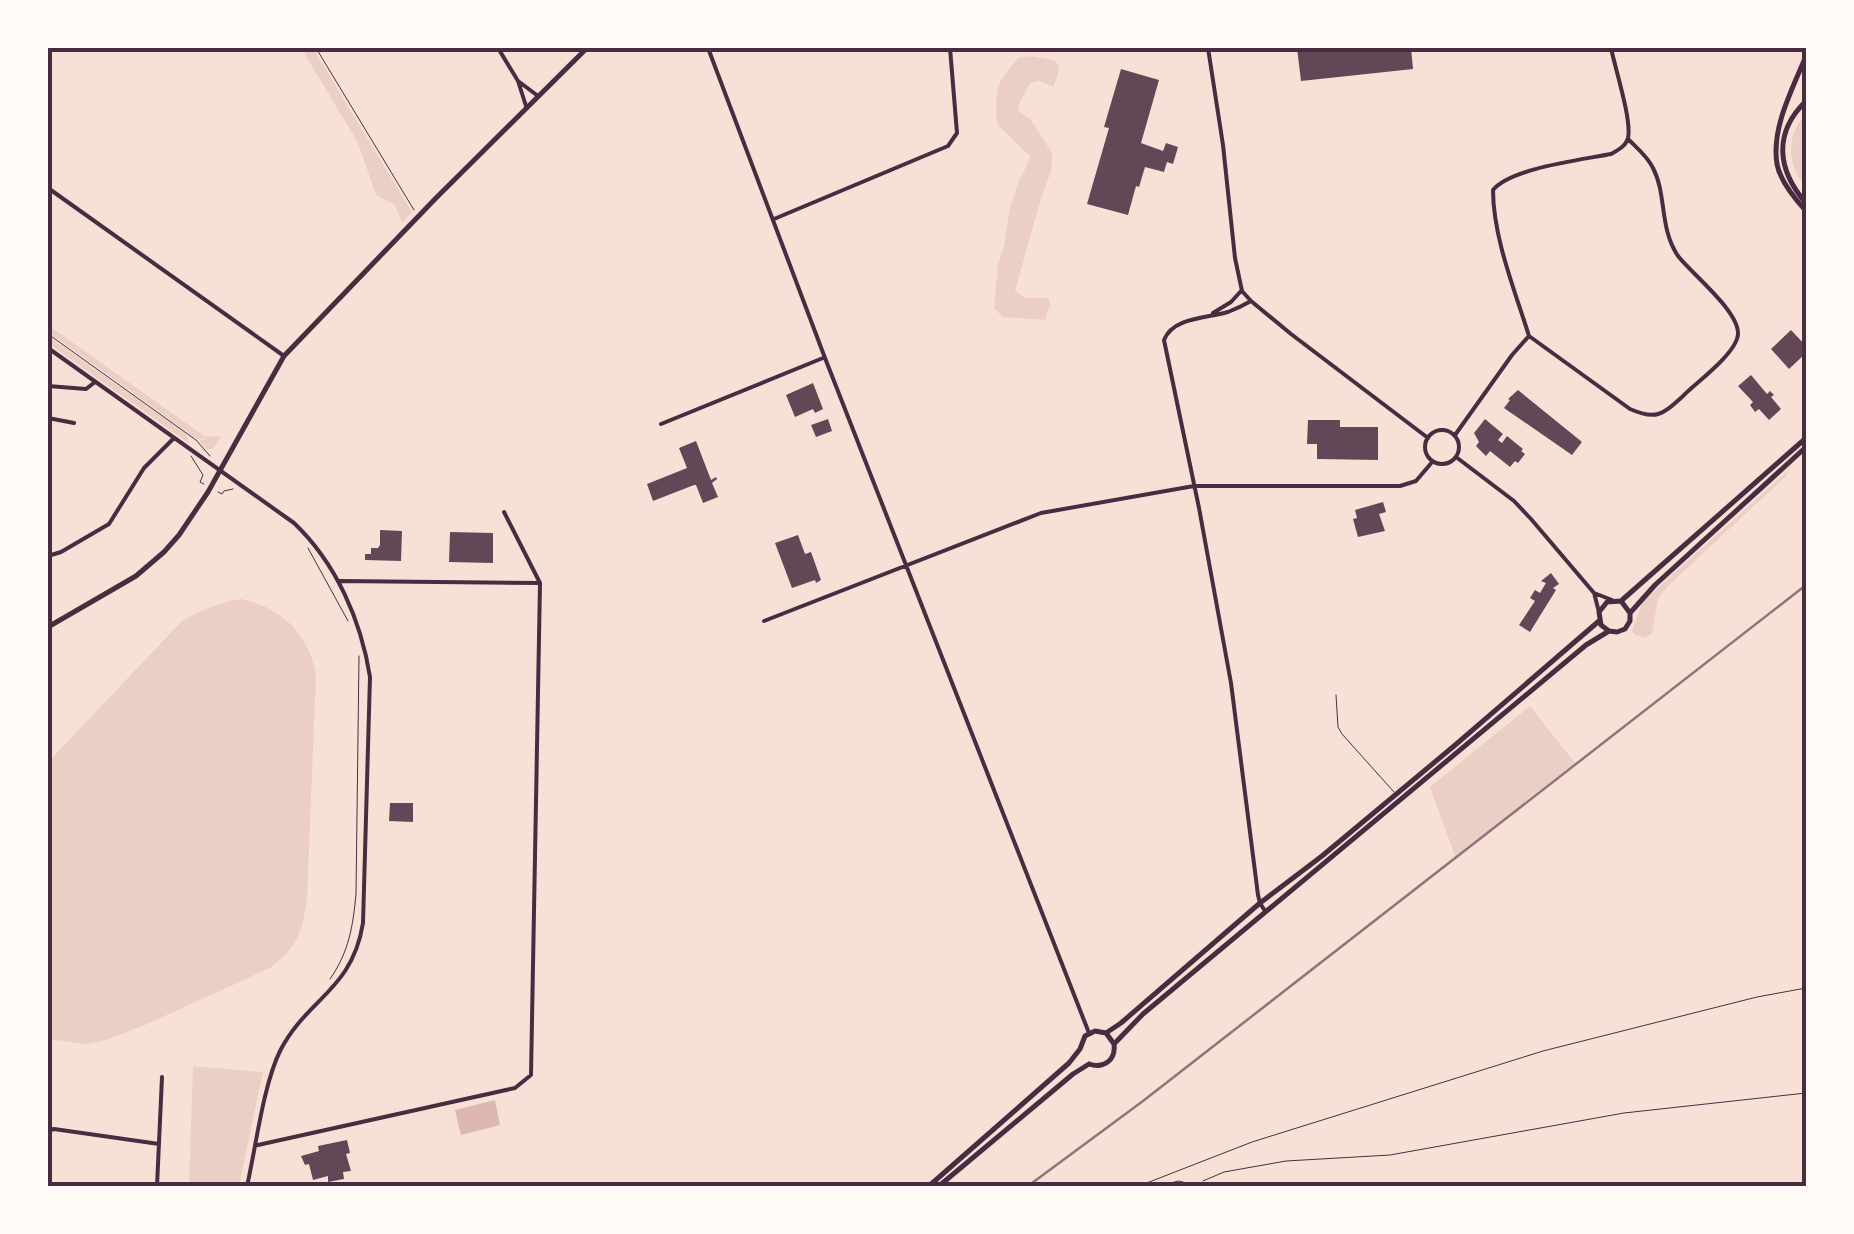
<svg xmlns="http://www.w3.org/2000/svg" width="1854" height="1234" font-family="Karla,sans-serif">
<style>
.green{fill:#ebcfc5}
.water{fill:#dcb8b0}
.building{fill:#644757}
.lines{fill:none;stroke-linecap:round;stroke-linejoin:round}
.path{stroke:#4a2c40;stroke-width:1}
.service{stroke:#4a2c40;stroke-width:1}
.minor{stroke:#4a2c40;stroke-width:4}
.secondary{stroke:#4a2c40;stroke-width:5}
.primary{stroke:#4a2c40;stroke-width:5}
.trunk{stroke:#4a2c40;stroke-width:5}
.rail{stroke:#8f747c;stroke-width:2.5}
.neatline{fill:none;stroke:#4a2c40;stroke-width:4}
</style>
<rect width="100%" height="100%" fill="#f7e1d7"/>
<path class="green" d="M 301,48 L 313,48 L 412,212 L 402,223 L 395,205 L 376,195 L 358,143 Z
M 1030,56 L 1054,60 L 1060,66 L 1054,87 L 1039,81 L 1030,83 L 1018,107 L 1020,112 L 1031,120 L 1052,153 L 1051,171 L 1041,199 L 1015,291 L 1026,298 L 1048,298 L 1051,305 L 1047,312 L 1045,320 L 1003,317 L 994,308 L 998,265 L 1004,246 L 1010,208 L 1018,183 L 1031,157 L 998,125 C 995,113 996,92 1001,80 C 1005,73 1013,65 1018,58 Z
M 1806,113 L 1806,187 C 1786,165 1786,135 1806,113 Z
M 48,325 L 204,436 L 221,437 L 214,447 L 208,450 L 199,441 L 208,438 L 197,439 L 48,332 Z
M 48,336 L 186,434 L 190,444 L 48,343 Z
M 1790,469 L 1784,478 L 1668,586 L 1658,598 L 1652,633 L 1645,638 L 1635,635 L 1632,631 L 1643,601 Z
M 241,599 C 281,607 311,635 316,677 L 307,899 C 302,932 297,948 270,968 L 145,1025 L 106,1040 L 86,1044 L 48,1039 L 48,762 L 182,621 C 202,610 219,602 241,599 Z
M 1530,706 L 1575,763 L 1455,856 L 1430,787 Z
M 193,1066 L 263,1072 L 239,1186 L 189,1186 Z"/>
<path class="water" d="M 495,1100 L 500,1125 L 461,1135 L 455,1110 Z"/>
<path class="building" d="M 1297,48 L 1411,48 L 1413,69 L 1301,81 Z
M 1121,69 L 1159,80 L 1141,143 L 1163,151 L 1166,143 L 1178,147 L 1173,164 L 1167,162 L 1164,172 L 1145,167 L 1139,187 L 1136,186 L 1128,215 L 1087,204 L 1109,128 L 1104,127 Z
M 1791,330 L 1806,346 L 1806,353 L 1789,369 L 1771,349 Z
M 1751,375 L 1767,394 L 1770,391 L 1774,395 L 1771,397 L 1781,409 L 1769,420 L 1759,409 L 1755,412 L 1750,405 L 1753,402 L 1738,386 Z
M 813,383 L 823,409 L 815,413 L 813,409 L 795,417 L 786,395 Z
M 1518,390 L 1582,442 L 1572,455 L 1504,408 L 1510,400 L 1508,399 Z
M 828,419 L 832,431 L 816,437 L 811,425 Z
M 1485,419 L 1503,434 L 1498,440 L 1502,443 L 1507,436 L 1523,449 L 1521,451 L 1525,454 L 1518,463 L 1515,461 L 1510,467 L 1490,451 L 1486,456 L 1476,446 L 1479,442 L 1474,433 Z
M 1308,420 L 1340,420 L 1340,427 L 1378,427 L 1378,460 L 1317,459 L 1317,444 L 1307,444 Z
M 696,441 L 711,480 L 716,477 L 717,479 L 712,483 L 718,497 L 703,503 L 696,485 L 694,485 L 653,501 L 647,484 L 687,468 L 679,448 Z
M 1383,502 L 1386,512 L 1379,514 L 1385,531 L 1358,537 L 1353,519 L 1357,518 L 1355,510 Z
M 380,530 L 402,531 L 401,561 L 365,560 L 365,554 L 371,554 L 371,548 L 378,548 L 380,545 Z
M 450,532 L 493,533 L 493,563 L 449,562 Z
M 798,535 L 805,554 L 811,552 L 821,580 L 816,583 L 815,580 L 792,588 L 775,543 Z
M 1551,573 L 1559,584 L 1553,588 L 1556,590 L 1530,632 L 1519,625 L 1535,601 L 1530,598 L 1535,590 L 1540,593 L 1546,583 L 1541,581 Z
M 390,803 L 413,803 L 413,822 L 389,821 Z
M 347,1140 L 350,1153 L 346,1154 L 351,1171 L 343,1172 L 344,1179 L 328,1182 L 328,1176 L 313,1180 L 309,1164 L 305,1165 L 301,1156 L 319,1151 L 318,1146 Z"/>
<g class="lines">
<path class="path" d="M 316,48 L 414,210
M 48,334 L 196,440 L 210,456
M 191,456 L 203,475 L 200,482 L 204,484
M 218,492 L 222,494 L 224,491 L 233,489
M 308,548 L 348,621
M 330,979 C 349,952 353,926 356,894 L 359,656
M 1203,1181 L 1224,1172 L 1286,1161 L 1390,1155 L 1624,1113 L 1806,1093
M 1139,1186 L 1252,1142 L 1543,1051 L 1757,997 L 1806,988
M 1161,1186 L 1178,1181 L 1187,1183"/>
<path class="service" d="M 1336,695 L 1338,727 L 1342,734 L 1394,792"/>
<path class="minor" d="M 498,48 L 518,81 L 526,106
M 708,48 L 825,358 L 1089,1033
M 1208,48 L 1223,145 L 1235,258 L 1242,291 L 1251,301 L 1291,334 L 1428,438
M 518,81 L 538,96
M 48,188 L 284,356
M 774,219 L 948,146 L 957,133 L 950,48
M 1251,301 C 1244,305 1236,309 1228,312 C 1208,318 1173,317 1164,340 L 1199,508 L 1231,683 L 1258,895 L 1260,903 L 1265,911
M 1213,313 L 1231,302 L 1241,291
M 1529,336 C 1515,291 1493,237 1493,190 C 1511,168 1581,160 1611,154 C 1618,150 1626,146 1628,138 C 1632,120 1615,68 1611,48
M 48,348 L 294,523 C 336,563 361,620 370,677 L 363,923 C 352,991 307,998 280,1051 C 263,1086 256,1147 247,1186
M 48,386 L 86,389 L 95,382
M 48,418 L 74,423
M 661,424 L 823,358
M1425 447a17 17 0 1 1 34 0a17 17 0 1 1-34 0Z
M 1455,435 L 1512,355 L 1529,336 L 1630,409 C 1657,421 1663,414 1683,396 C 1697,382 1737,353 1738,334 C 1739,311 1692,274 1678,256 C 1659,228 1667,195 1653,168 C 1648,157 1637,148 1628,139
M 1456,457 L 1514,501 L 1531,519 L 1594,593 L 1599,612
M 48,556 L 61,552 L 109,524 L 144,468 L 174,438
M 340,581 L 540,583
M 1594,593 L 1612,600
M 764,621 L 1041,513 L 1194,486 L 1400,486 L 1416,481 L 1433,461
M 48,1131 L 54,1129 L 159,1144
M 258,1145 L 515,1088 L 531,1075 L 540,583 L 504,512
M 1196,1184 L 1196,1186
M 157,1186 L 162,1077"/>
<path class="secondary" d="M 48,627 L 136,576 L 164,552 L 179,535 L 208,492 L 284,356 L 436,198 L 587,48"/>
<path class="primary" d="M 1621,601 L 1806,438
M 1630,613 L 1655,585 L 1806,447
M 1106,1033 L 1121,1023 L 1260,903 L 1322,856 L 1454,746 L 1599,621
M 1114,1044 L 1143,1014 L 1586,645 L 1609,631 L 1617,632 L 1625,629 L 1630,621 L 1630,613 L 1621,601 L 1607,602 L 1599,612 L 1601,625 L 1609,631
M 929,1186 L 1069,1063 L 1080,1049 L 1085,1036 L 1095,1031 L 1106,1033 L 1114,1044 C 1116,1060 1104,1069 1089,1064
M 939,1186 L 1073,1074 L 1089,1064"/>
<path class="trunk" d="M 1806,56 C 1793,88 1771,128 1777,164 C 1780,181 1795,199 1806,211
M 1806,101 C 1773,133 1777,170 1806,203"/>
<path class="rail" d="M 1028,1186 L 1143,1101 L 1806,585"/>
</g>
<rect width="1854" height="1234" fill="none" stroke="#fffaf5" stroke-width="100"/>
<rect x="50" y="50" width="1754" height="1134" class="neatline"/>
</svg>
